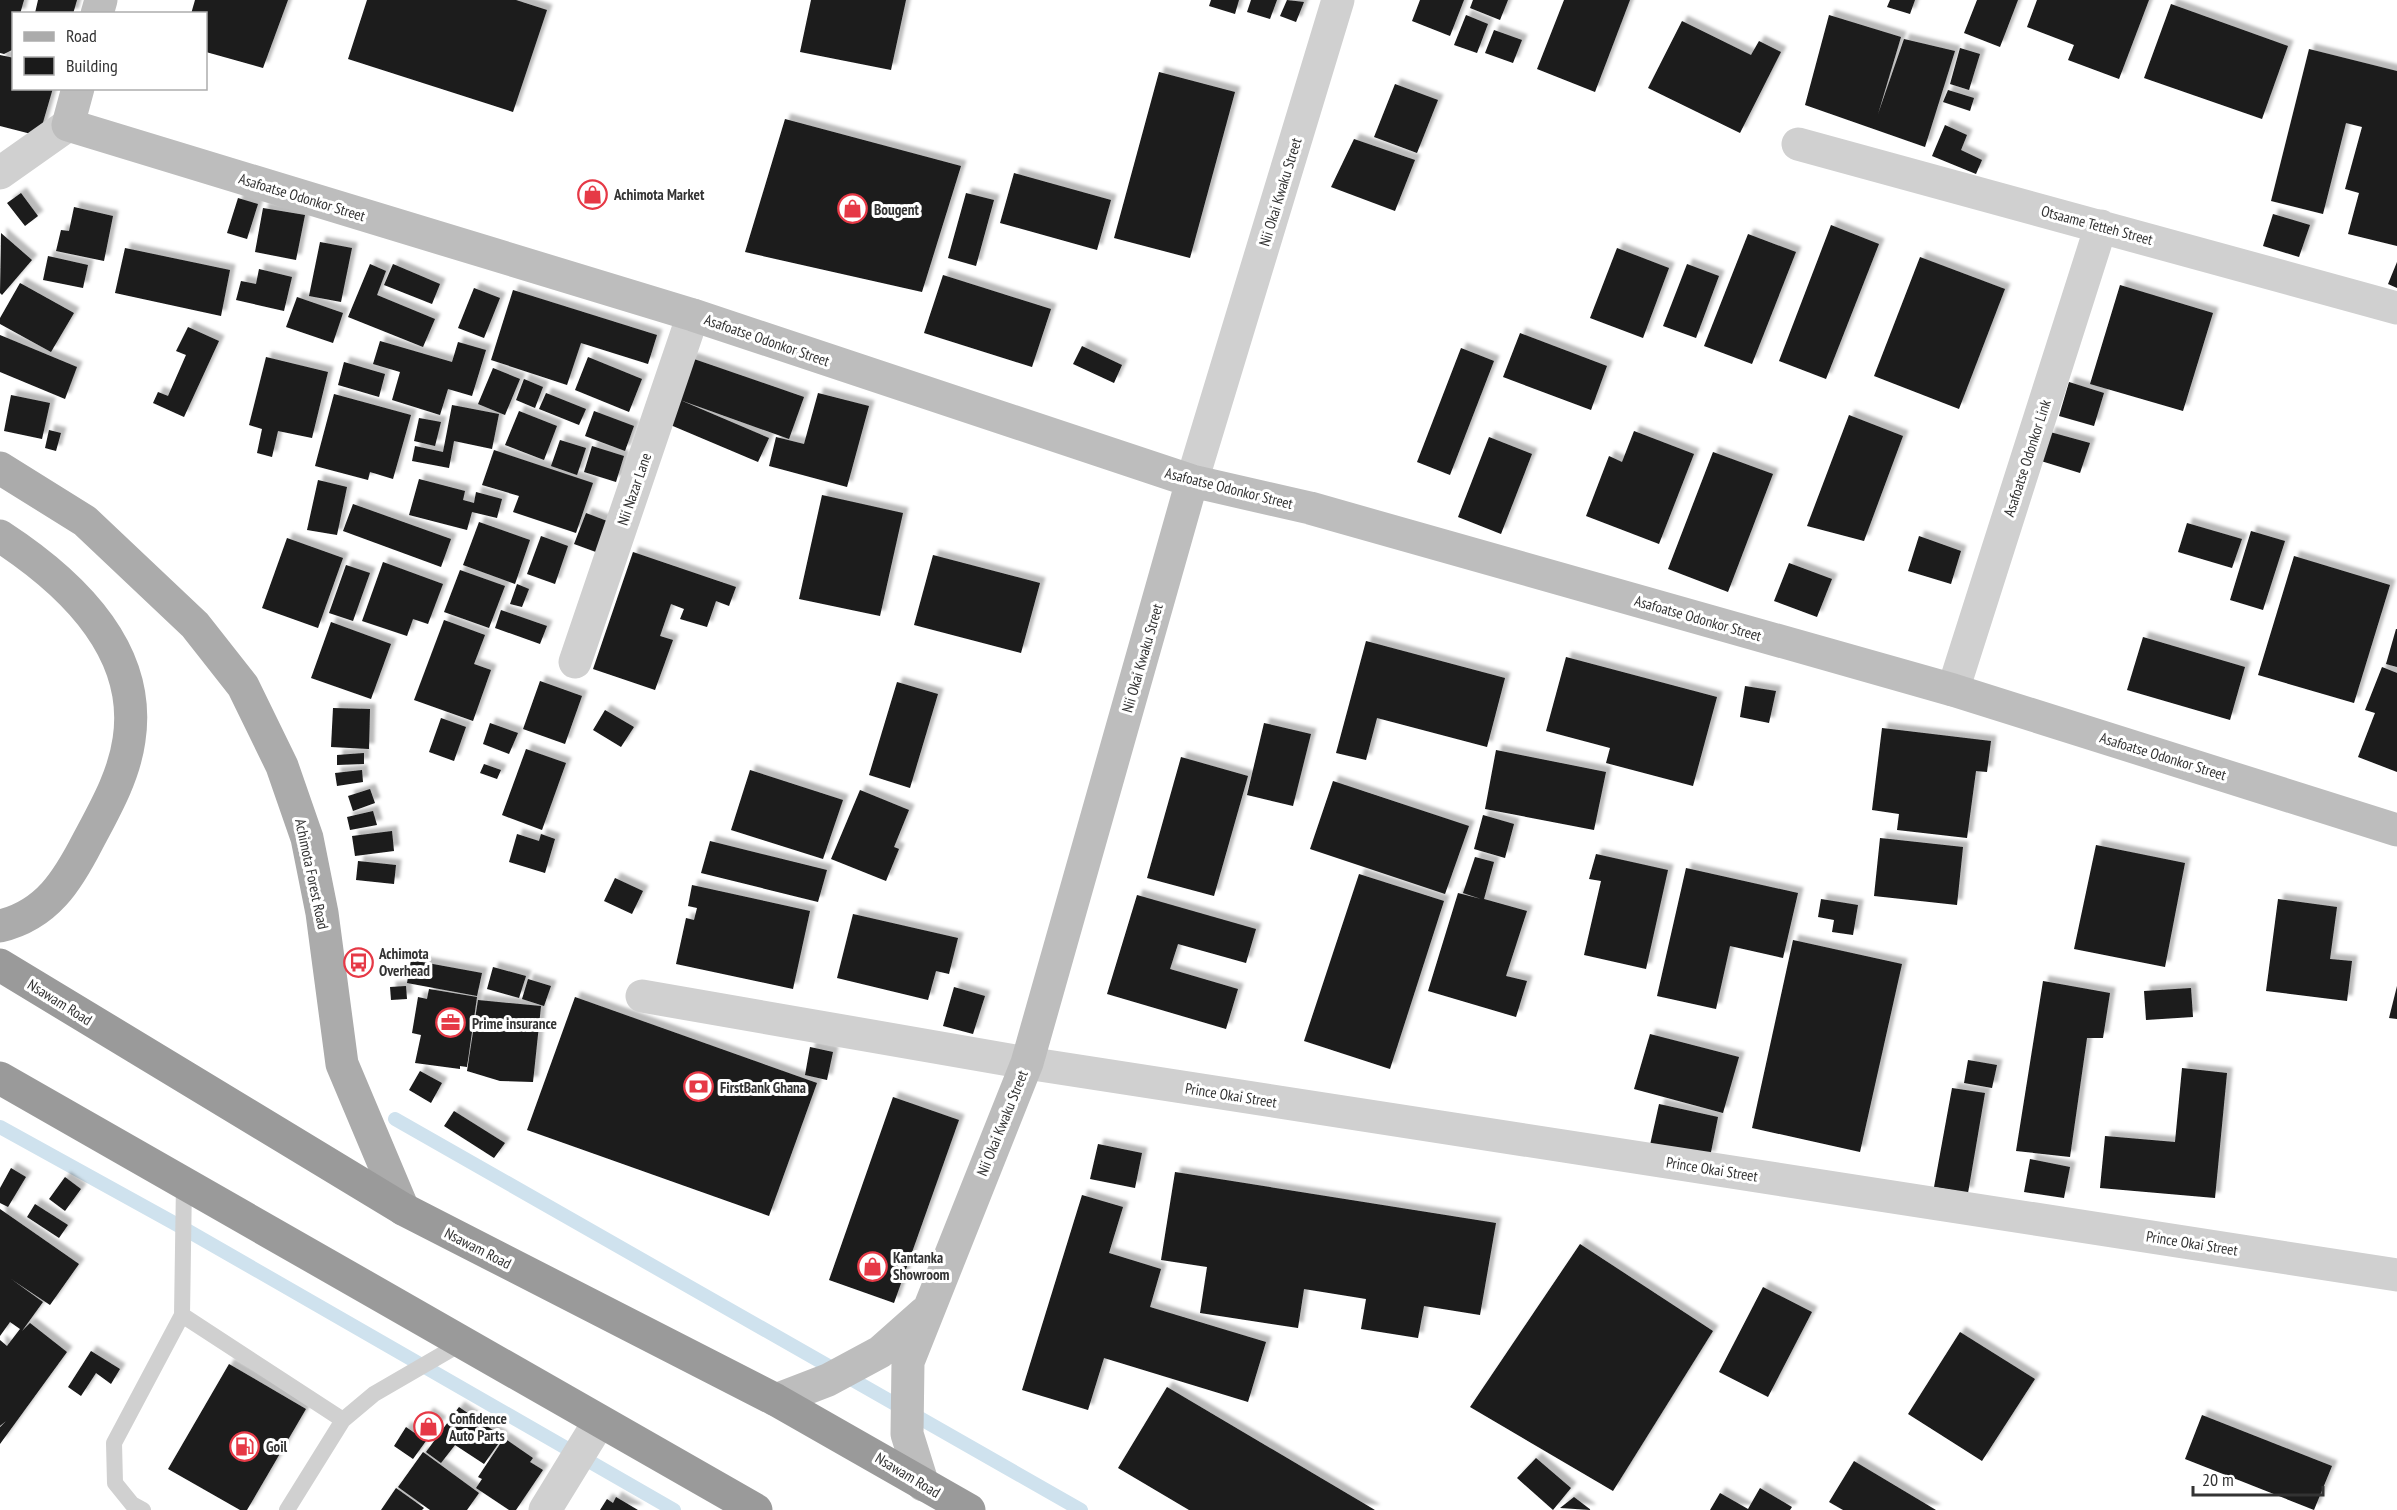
<svg xmlns="http://www.w3.org/2000/svg" width="2397" height="1510" font-family="'PT Sans Narrow',sans-serif">
<style>
.lines{fill:none;stroke-linecap:round;stroke-linejoin:round}
.stream{stroke:#cfe2ee;stroke-width:14}
.building{fill:#1a1a1a;filter:url(#shadow)}
.lane{stroke:#d0d0d0;stroke-width:16}
.street{stroke:#d0d0d0;stroke-width:33}
.secondary{stroke:#bdbdbd;stroke-width:33}
.primary{stroke:#ababab;stroke-width:33}
.highway{stroke:#9a9a9a;stroke-width:33}
.labels{text-anchor:middle;dominant-baseline:central;stroke-width:6;stroke-linejoin:round;paint-order:stroke}
.street-label{font-size:15px;fill:#333;stroke:#fff}
.poi-label{font-size:15px;font-weight:bold;fill:#333;stroke:#fff;text-anchor:start}
</style>
<defs>
<filter id="shadow"><feDropShadow dx="5.5" dy="-5.5" stdDeviation="1.5" flood-color="#0004"/></filter>
</defs>
<rect width="100%" height="100%" fill="#fff"/>
<g class="lines">
<path class="stream" d="M 395,1119 L 1081,1510
M 0,1127 L 183,1228 L 674,1510"/>
</g>
<path class="building" d="M 0,0 L 24,0 L 20,14 L 14,14 L 14,49 L 4,54 L 0,53 Z
M 38,0 L 77,0 L 73,14 L 35,13 Z
M 195,0 L 288,0 L 263,68 L 206,52 L 206,14 L 191,14 Z
M 367,0 L 516,0 L 547,10 L 513,112 L 348,59 Z
M 811,0 L 906,0 L 891,70 L 800,52 Z
M 1211,0 L 1239,0 L 1235,14 L 1209,6 Z
M 1251,0 L 1277,0 L 1270,19 L 1247,12 Z
M 1287,0 L 1304,2 L 1296,22 L 1280,16 Z
M 1420,0 L 1464,0 L 1450,36 L 1412,21 Z
M 1473,0 L 1508,0 L 1500,20 L 1470,8 Z
M 1564,0 L 1630,0 L 1595,92 L 1537,69 Z
M 1890,0 L 1915,0 L 1910,14 L 1887,7 Z
M 1977,0 L 2018,0 L 2000,47 L 1964,33 Z
M 2037,0 L 2149,0 L 2119,79 L 2068,60 L 2074,45 L 2027,27 Z
M 2171,4 L 2288,46 L 2262,119 L 2144,78 Z
M 1466,15 L 1488,24 L 1477,53 L 1454,45 Z
M 1829,15 L 1901,37 L 1878,114 L 1904,39 L 1955,51 L 1925,147 L 1805,105 Z
M 1682,21 L 1751,55 L 1759,41 L 1781,52 L 1740,133 L 1648,88 Z
M 1494,30 L 1522,40 L 1513,63 L 1485,53 Z
M 1960,48 L 1980,54 L 1969,90 L 1950,84 Z
M 2309,49 L 2397,71 L 2397,246 L 2348,234 L 2359,193 L 2345,189 L 2362,127 L 2346,123 L 2323,214 L 2271,201 Z
M 0,55 L 14,58 L 14,88 L 53,88 L 39,136 L 0,126 Z
M 1159,72 L 1235,92 L 1190,258 L 1114,238 Z
M 1395,84 L 1438,100 L 1417,153 L 1374,137 Z
M 1948,90 L 1974,98 L 1970,111 L 1943,102 Z
M 785,119 L 961,166 L 922,292 L 745,252 Z
M 1945,125 L 1967,135 L 1961,150 L 1982,160 L 1976,174 L 1932,156 Z
M 1354,139 L 1415,160 L 1395,211 L 1331,187 Z
M 1014,173 L 1111,200 L 1097,250 L 1000,223 Z
M 21,193 L 38,216 L 25,226 L 7,203 Z
M 966,193 L 994,200 L 976,266 L 948,258 Z
M 238,198 L 258,204 L 247,239 L 227,233 Z
M 74,207 L 113,216 L 104,261 L 56,251 L 61,230 L 69,231 Z
M 263,208 L 305,215 L 296,260 L 255,252 Z
M 2273,214 L 2310,225 L 2299,257 L 2263,246 Z
M 1831,225 L 1879,244 L 1826,379 L 1779,361 Z
M 1,233 L 32,260 L 2,295 L 0,293 Z
M 1748,234 L 1796,252 L 1752,364 L 1704,346 Z
M 320,242 L 352,248 L 341,302 L 309,296 Z
M 125,248 L 230,270 L 221,316 L 115,293 Z
M 1617,248 L 1669,268 L 1643,338 L 1590,318 Z
M 48,256 L 88,265 L 83,288 L 43,280 Z
M 1920,257 L 2005,289 L 1959,409 L 1874,376 Z
M 2397,262 L 2397,288 L 2388,284 Z
M 370,264 L 386,271 L 377,295 L 435,319 L 423,347 L 348,317 Z
M 393,264 L 440,284 L 432,304 L 384,285 Z
M 1687,264 L 1719,276 L 1696,338 L 1663,326 Z
M 259,269 L 292,277 L 284,311 L 236,300 L 241,281 L 256,284 Z
M 943,275 L 1051,309 L 1032,367 L 924,333 Z
M 20,283 L 74,313 L 51,352 L 0,324 L 0,318 Z
M 2120,285 L 2213,313 L 2183,411 L 2090,384 Z
M 474,288 L 500,298 L 484,338 L 458,328 Z
M 513,290 L 657,335 L 648,364 L 581,343 L 567,385 L 491,360 Z
M 297,297 L 343,313 L 333,343 L 286,327 Z
M 188,327 L 219,341 L 184,417 L 153,403 L 158,392 L 168,396 L 186,355 L 176,351 Z
M 1520,333 L 1607,366 L 1591,410 L 1503,377 Z
M 0,335 L 77,367 L 65,399 L 0,372 Z
M 380,341 L 452,362 L 458,342 L 486,350 L 472,396 L 448,389 L 440,415 L 392,400 L 400,372 L 373,364 Z
M 1082,346 L 1122,365 L 1114,383 L 1073,364 Z
M 1461,348 L 1494,361 L 1450,475 L 1417,462 Z
M 266,357 L 328,372 L 312,438 L 278,431 L 272,457 L 257,453 L 262,429 L 249,425 Z
M 588,357 L 642,379 L 629,412 L 575,390 Z
M 691,358 L 804,397 L 789,439 L 680,400 L 769,438 L 758,462 L 661,421 Z
M 344,362 L 385,374 L 379,397 L 338,385 Z
M 493,368 L 520,379 L 505,415 L 478,404 Z
M 524,379 L 543,387 L 535,408 L 516,400 Z
M 2069,382 L 2104,393 L 2094,426 L 2059,416 Z
M 546,393 L 586,409 L 579,425 L 539,409 Z
M 818,393 L 869,406 L 847,487 L 769,466 L 776,437 L 804,444 Z
M 334,394 L 411,415 L 393,479 L 370,472 L 368,480 L 315,466 Z
M 11,395 L 50,403 L 42,439 L 4,431 Z
M 452,405 L 499,414 L 492,449 L 454,441 L 449,468 L 412,461 L 415,446 L 443,452 Z
M 519,411 L 557,426 L 544,460 L 505,445 Z
M 594,411 L 634,426 L 625,451 L 585,436 Z
M 1849,415 L 1903,436 L 1864,541 L 1807,526 Z
M 419,418 L 441,422 L 435,446 L 414,441 Z
M 49,430 L 61,433 L 56,451 L 45,448 Z
M 1634,431 L 1694,454 L 1659,544 L 1586,516 L 1609,456 L 1622,462 Z
M 2050,432 L 2090,443 L 2080,473 L 2041,461 Z
M 1489,437 L 1532,454 L 1501,534 L 1458,517 Z
M 560,440 L 586,448 L 577,475 L 551,466 Z
M 592,446 L 624,456 L 616,482 L 584,472 Z
M 494,450 L 593,483 L 576,533 L 513,512 L 519,496 L 482,485 Z
M 1713,452 L 1773,474 L 1728,592 L 1668,569 Z
M 419,479 L 465,491 L 463,500 L 474,503 L 476,492 L 502,499 L 497,518 L 472,512 L 467,530 L 409,515 Z
M 318,480 L 347,487 L 337,535 L 307,530 Z
M 822,495 L 903,513 L 880,616 L 799,599 Z
M 353,504 L 451,539 L 441,567 L 343,531 Z
M 586,513 L 615,524 L 604,555 L 574,544 Z
M 479,522 L 530,540 L 515,584 L 463,565 Z
M 2187,523 L 2242,539 L 2232,568 L 2178,552 Z
M 2251,531 L 2285,541 L 2263,610 L 2230,600 Z
M 541,536 L 568,546 L 555,584 L 527,574 Z
M 1919,536 L 1961,551 L 1951,584 L 1908,571 Z
M 287,538 L 343,558 L 318,628 L 262,608 Z
M 633,552 L 736,587 L 729,606 L 716,601 L 707,627 L 680,619 L 684,609 L 671,604 L 660,636 L 673,640 L 655,690 L 593,669 Z
M 933,555 L 1040,583 L 1021,653 L 914,625 Z
M 2294,556 L 2390,585 L 2354,703 L 2258,675 Z
M 383,562 L 443,584 L 428,624 L 413,619 L 407,636 L 362,621 Z
M 1789,563 L 1832,579 L 1817,617 L 1774,601 Z
M 346,565 L 370,573 L 353,621 L 329,613 Z
M 460,570 L 505,586 L 489,628 L 444,612 Z
M 517,584 L 529,589 L 522,607 L 510,604 Z
M 501,610 L 547,626 L 540,644 L 495,628 Z
M 444,620 L 485,635 L 474,664 L 491,670 L 473,721 L 414,700 Z
M 331,622 L 391,644 L 371,699 L 311,678 Z
M 2396,629 L 2397,629 L 2397,667 L 2386,664 Z
M 2143,637 L 2245,667 L 2230,720 L 2127,690 Z
M 1366,641 L 1505,678 L 1487,747 L 1377,718 L 1366,760 L 1336,753 Z
M 1566,657 L 1717,697 L 1693,786 L 1606,763 L 1610,748 L 1546,731 Z
M 2382,667 L 2397,673 L 2397,772 L 2358,757 L 2375,713 L 2365,710 Z
M 540,681 L 582,696 L 565,744 L 523,729 Z
M 897,682 L 938,694 L 910,788 L 869,775 Z
M 1745,686 L 1776,691 L 1769,723 L 1740,717 Z
M 333,708 L 370,709 L 369,749 L 331,747 Z
M 605,710 L 634,727 L 621,747 L 593,730 Z
M 441,718 L 466,727 L 454,761 L 429,752 Z
M 490,723 L 518,733 L 509,754 L 483,744 Z
M 1264,723 L 1311,734 L 1293,806 L 1247,795 Z
M 1882,728 L 1991,741 L 1987,772 L 1976,771 L 1967,838 L 1897,830 L 1899,814 L 1872,810 Z
M 526,749 L 566,763 L 542,830 L 502,815 Z
M 1496,750 L 1606,772 L 1594,830 L 1485,809 Z
M 364,753 L 364,764 L 337,765 L 337,755 Z
M 1181,757 L 1248,776 L 1214,896 L 1147,878 Z
M 484,764 L 501,770 L 497,779 L 480,773 Z
M 362,770 L 363,782 L 337,786 L 335,773 Z
M 750,770 L 843,800 L 823,859 L 731,830 Z
M 1333,781 L 1469,826 L 1445,894 L 1310,849 Z
M 370,789 L 375,803 L 353,811 L 348,796 Z
M 860,790 L 909,810 L 894,847 L 899,849 L 886,881 L 831,859 Z
M 373,811 L 377,825 L 350,830 L 347,817 Z
M 1483,815 L 1514,824 L 1505,858 L 1474,849 Z
M 392,831 L 394,851 L 355,856 L 352,836 Z
M 517,834 L 539,841 L 541,834 L 555,839 L 545,873 L 509,862 Z
M 1880,838 L 1963,847 L 1957,905 L 1874,896 Z
M 710,841 L 827,870 L 818,902 L 701,873 Z
M 2096,845 L 2185,863 L 2165,967 L 2074,949 Z
M 1596,854 L 1668,870 L 1646,969 L 1584,955 L 1601,881 L 1589,879 Z
M 1475,857 L 1494,862 L 1484,899 L 1527,911 L 1506,976 L 1527,981 L 1516,1017 L 1428,991 L 1458,893 L 1481,899 L 1463,893 Z
M 358,861 L 396,865 L 394,884 L 356,880 Z
M 1686,868 L 1798,893 L 1783,958 L 1730,946 L 1716,1009 L 1657,996 Z
M 1359,874 L 1444,901 L 1390,1069 L 1304,1041 Z
M 615,878 L 643,891 L 632,914 L 604,901 Z
M 692,885 L 810,911 L 793,989 L 676,964 L 686,918 L 694,920 L 697,908 L 688,906 Z
M 1137,895 L 1256,929 L 1246,963 L 1178,944 L 1170,969 L 1238,989 L 1226,1029 L 1107,994 Z
M 1821,899 L 1858,905 L 1853,935 L 1832,932 L 1834,920 L 1818,917 Z
M 2278,899 L 2337,907 L 2330,959 L 2352,961 L 2347,1001 L 2266,991 Z
M 853,914 L 958,938 L 949,974 L 936,971 L 928,1000 L 837,978 Z
M 1793,940 L 1902,964 L 1860,1152 L 1752,1128 Z
M 411,960 L 482,973 L 477,996 L 407,983 Z
M 493,967 L 526,976 L 519,998 L 487,989 Z
M 528,979 L 551,986 L 544,1006 L 522,999 Z
M 2043,981 L 2110,993 L 2103,1038 L 2087,1038 L 2070,1157 L 2016,1151 Z
M 406,986 L 407,999 L 391,1000 L 390,987 Z
M 2397,986 L 2397,1019 L 2389,1018 Z
M 954,987 L 985,996 L 973,1034 L 943,1026 Z
M 2191,988 L 2193,1017 L 2146,1020 L 2144,991 Z
M 429,989 L 477,997 L 467,1067 L 460,1066 L 460,1069 L 415,1063 L 421,1035 L 412,1033 L 418,997 L 427,999 Z
M 575,997 L 817,1083 L 769,1216 L 527,1130 Z
M 478,1000 L 541,1006 L 533,1082 L 500,1081 L 467,1071 Z
M 1650,1034 L 1739,1057 L 1723,1113 L 1634,1089 Z
M 810,1047 L 833,1052 L 827,1080 L 805,1075 Z
M 1968,1060 L 1997,1065 L 1992,1088 L 1964,1083 Z
M 2182,1068 L 2227,1073 L 2215,1198 L 2100,1188 L 2105,1136 L 2175,1142 Z
M 420,1071 L 442,1083 L 431,1103 L 409,1090 Z
M 1952,1088 L 1985,1093 L 1968,1193 L 1934,1187 Z
M 893,1097 L 959,1120 L 894,1303 L 829,1280 Z
M 1659,1104 L 1718,1117 L 1710,1157 L 1650,1145 Z
M 454,1111 L 505,1143 L 494,1158 L 444,1126 Z
M 1098,1144 L 1142,1153 L 1135,1188 L 1090,1179 Z
M 2030,1159 L 2070,1167 L 2064,1198 L 2024,1192 Z
M 11,1168 L 26,1177 L 8,1207 L 0,1203 L 0,1188 Z
M 1175,1172 L 1496,1223 L 1480,1315 L 1424,1306 L 1418,1338 L 1361,1329 L 1366,1299 L 1304,1289 L 1298,1328 L 1200,1313 L 1207,1267 L 1161,1260 Z
M 65,1177 L 81,1189 L 65,1211 L 49,1199 Z
M 1082,1195 L 1123,1207 L 1109,1253 L 1161,1269 L 1150,1307 L 1266,1342 L 1248,1402 L 1104,1358 L 1088,1410 L 1022,1390 Z
M 35,1204 L 68,1225 L 59,1238 L 27,1217 Z
M 0,1209 L 79,1264 L 50,1305 L 11,1279 L 43,1302 L 22,1331 L 30,1323 L 67,1352 L 0,1444 L 0,1427 L 6,1421 L 0,1426 L 0,1340 L 7,1346 L 20,1329 L 10,1322 L 0,1336 Z
M 1580,1244 L 1713,1331 L 1613,1491 L 1470,1407 Z
M 1763,1287 L 1812,1312 L 1768,1397 L 1719,1372 Z
M 1960,1332 L 2035,1379 L 1982,1461 L 1908,1414 Z
M 91,1351 L 120,1369 L 111,1384 L 96,1373 L 81,1396 L 68,1387 Z
M 229,1364 L 306,1409 L 247,1510 L 240,1510 L 168,1469 Z
M 1167,1387 L 1375,1510 L 1189,1510 L 1118,1468 Z
M 459,1407 L 503,1437 L 484,1464 L 455,1445 L 441,1463 L 426,1452 Z
M 428,1413 L 441,1422 L 427,1440 L 415,1432 Z
M 2202,1415 L 2332,1466 L 2314,1510 L 2185,1459 Z
M 406,1427 L 426,1441 L 413,1459 L 394,1446 Z
M 504,1438 L 533,1458 L 530,1462 L 543,1470 L 516,1510 L 509,1510 L 476,1488 L 482,1479 L 478,1477 Z
M 423,1452 L 479,1493 L 467,1510 L 430,1510 L 398,1487 Z
M 1536,1458 L 1571,1488 L 1553,1510 L 1517,1478 Z
M 1854,1461 L 1936,1510 L 1843,1510 L 1829,1502 Z
M 396,1488 L 424,1508 L 422,1510 L 381,1510 Z
M 1760,1488 L 1792,1507 L 1790,1510 L 1710,1510 L 1720,1493 L 1748,1509 Z
M 616,1497 L 638,1510 L 600,1510 L 607,1499 L 613,1503 Z
M 1574,1497 L 1591,1510 L 1560,1508 Z"/>
<g class="lines">
<path class="lane" d="M 184,1183 L 182,1315 L 343,1420 L 374,1394 L 462,1343
M 143,1510 L 132,1504 L 115,1483 L 114,1443 L 182,1315
M 287,1510 L 343,1420"/>
<path class="street" d="M 1798,144 L 2397,308
M 0,173 L 68,125
M 1192,481 L 1338,0
M 575,662 L 693,315
M 1953,690 L 2101,226
M 642,996 L 1027,1063 L 2397,1275
M 545,1510 L 599,1422"/>
<path class="secondary" d="M 97,14 L 101,0
M 78,88 L 68,125 L 693,315 L 1192,481 L 1310,508 L 1953,690 L 2397,830
M 776,1400 L 828,1380 L 880,1352 L 924,1313
M 923,1485 L 907,1434 L 908,1362 L 1027,1063 L 1192,481"/>
<path class="primary" d="M 0,468 L 85,521 L 195,625 L 243,686 L 282,766 L 307,838 L 322,913 L 342,1064 L 403,1209
M 0,536 C 69,581 143,649 129,740 C 124,776 105,809 88,841 C 68,880 47,915 0,926"/>
<path class="highway" d="M 0,965 L 403,1209 L 776,1400 L 969,1510
M 0,1078 L 756,1510"/>
</g>
<defs>
<symbol id="shop-ring" viewBox="-11 -11 22 22"><circle r="9.5" fill="#fff" stroke="#e63946" stroke-width="1.5"/><path d="M-5-2.5h2.3a2.7 3.5 0 0 1 5.4 0H5L5.5 6h-11ZM-1.5-2.5h3a1.5 2.3 0 0 0-3 0Z" fill="#e63946"/></symbol>
<symbol id="bus-ring" viewBox="-11 -11 22 22"><circle r="9.5" fill="#fff" stroke="#e63946" stroke-width="1.5"/><path d="M-5-6H5V4H4V6H2V4H-2V6H-4V4H-5ZM-3.5-4V0h7V-4ZM-3.5 1.2v1.5H-2V1.2ZM2 1.2v1.5H3.5V1.2Z" fill="#e63946"/></symbol>
<symbol id="office-ring" viewBox="-11 -11 22 22"><circle r="9.5" fill="#fff" stroke="#e63946" stroke-width="1.5"/><path d="M-6-3h4V-5.5h4V-3h4V5H-6ZM-1-4.5V-3h2v-1.5ZM-6 0V1H6V0Z" fill="#e63946"/></symbol>
<symbol id="bank-ring" viewBox="-11 -11 22 22"><circle r="9.5" fill="#fff" stroke="#e63946" stroke-width="1.5"/><path d="M-6-4H6V4H-6ZM0-2.3a2.3 2.3 0 1 0 0 4.6a2.3 2.3 0 1 0 0-4.6Z" fill="#e63946"/></symbol>
<symbol id="fuel-ring" viewBox="-11 -11 22 22"><circle r="9.5" fill="#fff" stroke="#e63946" stroke-width="1.5"/><path d="M-5.5-6h7V0h2V4h1.3V-2.5L3-4.5l.8-.8L6-3V5H2.5V1h-1V6h-7ZM-4.2-4.7v3.2H.2V-4.7Z" fill="#e63946"/></symbol>
</defs>
<g fill-rule="evenodd">
<use href="#shop-ring" x="576" y="178" width="33" height="33"/>
<use href="#shop-ring" x="836" y="192" width="33" height="33"/>
<use href="#bus-ring" x="342" y="946" width="33" height="33"/>
<use href="#office-ring" x="434" y="1006" width="33" height="33"/>
<use href="#bank-ring" x="682" y="1070" width="33" height="33"/>
<use href="#shop-ring" x="856" y="1250" width="33" height="33"/>
<use href="#shop-ring" x="412" y="1410" width="33" height="33"/>
<use href="#fuel-ring" x="228" y="1430" width="33" height="33"/>
</g>
<g class="labels">
<g class="street-label">
<text transform="translate(1280 192) rotate(-73)">Nii Okai Kwaku Street</text>
<text transform="translate(302 197) rotate(17)">Asafoatse Odonkor Street</text>
<text transform="translate(2097 225) rotate(15)">Otsaame Tetteh Street</text>
<text transform="translate(767 340) rotate(19)">Asafoatse Odonkor Street</text>
<text transform="translate(2027 458) rotate(-72)">Asafoatse Odonkor Link</text>
<text transform="translate(1229 488) rotate(14)">Asafoatse Odonkor Street</text>
<text transform="translate(634 489) rotate(-71)">Nii Nazar Lane</text>
<text transform="translate(1698 618) rotate(16)">Asafoatse Odonkor Street</text>
<text transform="translate(1142 658) rotate(-74)">Nii Okai Kwaku Street</text>
<text transform="translate(2163 756) rotate(17)">Asafoatse Odonkor Street</text>
<text transform="translate(312 874) rotate(78)">Achimota Forest Road</text>
<text transform="translate(60 1002) rotate(32)">Nsawam Road</text>
<text transform="translate(1231 1095) rotate(9)">Prince Okai Street</text>
<text transform="translate(1002 1123) rotate(-68)">Nii Okai Kwaku Street</text>
<text transform="translate(1712 1169) rotate(9)">Prince Okai Street</text>
<text transform="translate(2192 1243) rotate(9)">Prince Okai Street</text>
<text transform="translate(478 1248) rotate(27)">Nsawam Road</text>
<text transform="translate(908 1475) rotate(31)">Nsawam Road</text>
</g>
<g class="poi-label">
<text x="614" y="194">Achimota Market</text>
<text x="874" y="209">Bougent</text>
<text x="379" y="953">Achimota<tspan x="379" dy="17">Overhead</tspan></text>
<text x="472" y="1023">Prime insurance</text>
<text x="720" y="1087">FirstBank Ghana</text>
<text x="893" y="1257">Kantanka<tspan x="893" dy="17">Showroom</tspan></text>
<text x="449" y="1418">Confidence<tspan x="449" dy="17">Auto Parts</tspan></text>
<text x="266" y="1446">Goil</text>
</g>
</g>
<rect x="12" y="12" width="195" height="78" fill="#ffffff" stroke="#adadad" stroke-width="1.5"/>
<rect x="24" y="32" width="30" height="9" fill="#ababab" stroke="#adadad" stroke-width="1.5"/>
<text x="66" y="42" font-size="18" fill="#333333">Road</text>
<rect x="24" y="57" width="30" height="18" fill="#1a1a1a" stroke="#adadad" stroke-width="1.5"/>
<text x="66" y="72" font-size="18" fill="#333333">Building</text>
<path d="M2193 1486v9h130v-9" fill="none" stroke="#333333" stroke-width="3"/>
<text x="2202" y="1486" font-size="18" fill="#333333" stroke="#ffffff" stroke-width="4.5" paint-order="stroke">20 m</text>
</svg>
